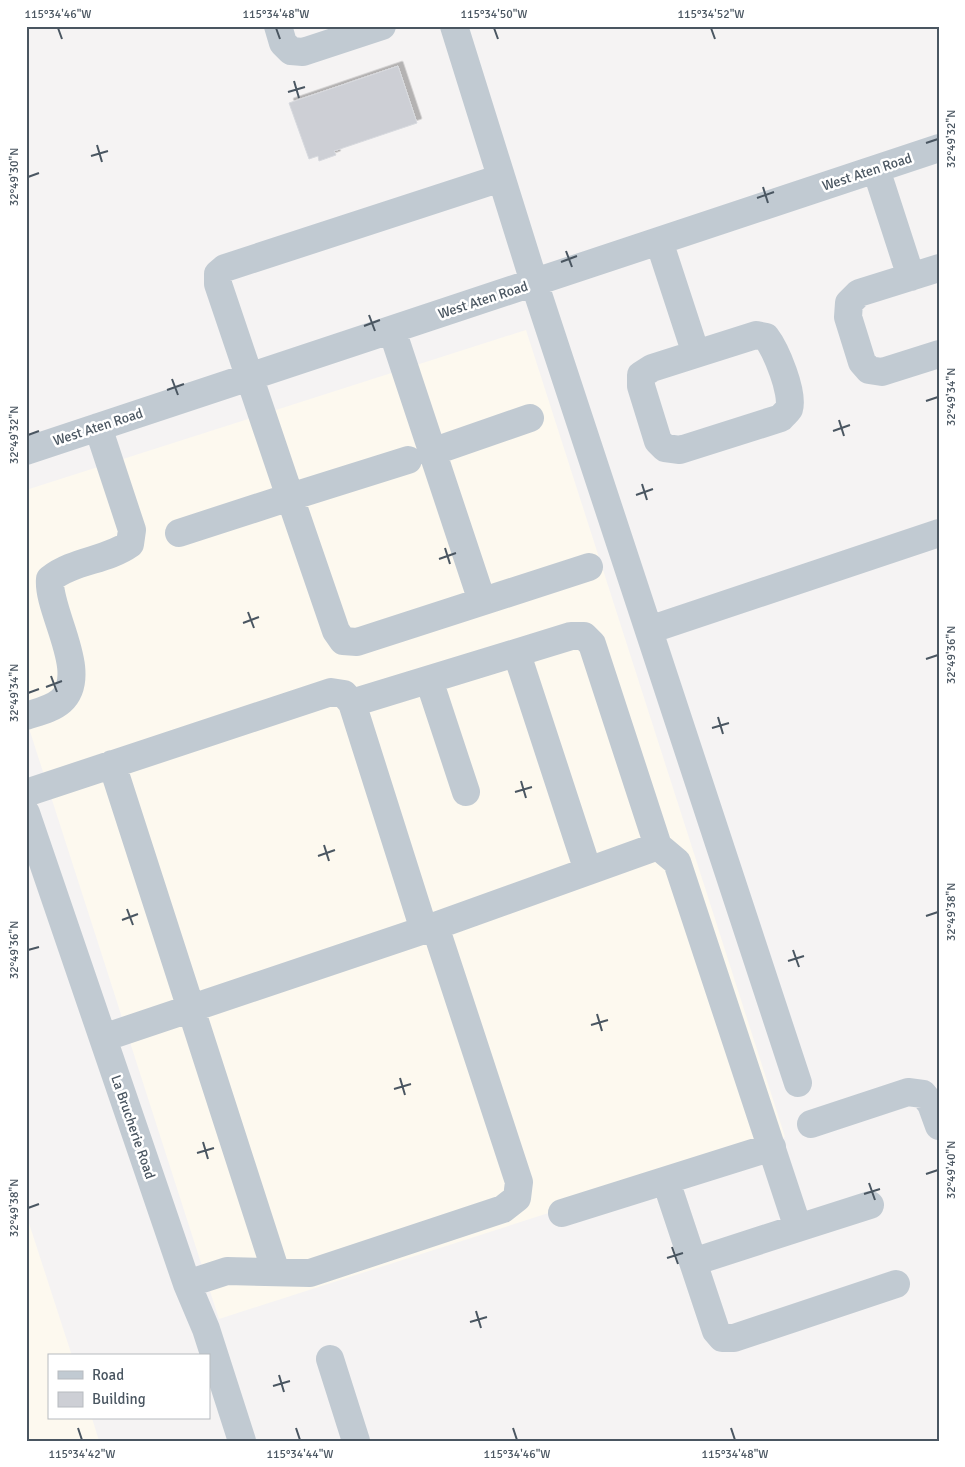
<svg xmlns="http://www.w3.org/2000/svg" width="965" height="1467" font-family="Signika,sans-serif">
<style>
.commercial{fill:#fdf9ef}
.building{fill:#cdcfd5;stroke:#d7d9de;filter:url(#shadow)}
.lines{fill:none;stroke-linecap:round;stroke-linejoin:round}
.minor{stroke:#c1cad2;stroke-width:28}
.ticks{fill:none;stroke:#4a5661;stroke-width:2}
.labels{text-anchor:middle;dominant-baseline:central;stroke-width:5;stroke-linejoin:round;paint-order:stroke}
.street-label{font-size:14px;fill:#4a5661;stroke:#fff}
.neatline{fill:none;stroke:#4a5661;stroke-width:2}
.ticks-label{font-size:12px;text-anchor:middle;fill:#4a5661}
</style>
<defs>
<filter id="shadow"><feDropShadow dx="4.5" dy="-4.5" stdDeviation="0" flood-color="#0004"/></filter>
</defs>
<rect width="100%" height="100%" fill="#f5f3f3"/>
<path class="commercial" d="M 526,330 L 785,1137 L 219,1319 L 26,719 L 26,490 Z
M 26,1214 L 72,1356 L 49,1356 L 49,1418 L 92,1418 L 99,1441 L 26,1441 Z"/>
<path class="building" d="M 398,66 L 417,123 L 334,151 L 336,155 L 319,161 L 318,156 L 309,159 L 289,103 Z"/>
<g class="lines">
<path class="minor" d="M 278,26 L 283,43 L 291,51 L 303,52 L 382,26
M 454,26 L 534,282 L 798,1083
M 876,169 L 911,277
M 659,241 L 696,354 L 652,368 L 641,375 L 641,386 L 658,441 L 665,448 L 680,450 L 781,418 C 783,415 787,412 789,409 C 794,393 776,350 766,337 L 756,335 L 696,354
M 939,268 L 859,293 L 849,303 L 848,317 L 862,362 L 869,370 L 882,372 L 939,354
M 392,330 L 482,601
M 26,451 L 939,148
M 432,452 L 530,418
M 408,460 L 290,497 L 336,631 L 343,641 L 357,642 L 589,567
M 179,533 L 290,497 L 218,284 L 218,274 L 225,268 L 501,178
M 649,630 L 939,533
M 517,654 L 588,871
M 429,680 L 466,792
M 26,716 C 38,712 52,709 61,701 C 91,674 47,611 50,579 C 74,560 106,561 130,544 L 132,530 L 98,427
M 112,764 L 274,1266 L 273,1272
M 26,793 L 331,692 L 344,694 L 352,703 L 424,930
M 26,813 L 187,1284 L 206,1329 L 242,1441
M 658,846 L 677,862 L 798,1228 L 870,1205
M 103,1038 L 424,930 L 658,846 L 592,644 L 584,636 L 571,636 L 352,703
M 811,1124 L 908,1092 L 923,1094 L 931,1104 L 939,1126
M 666,1181 L 693,1262
M 562,1213 L 772,1147
M 798,1228 L 693,1262 L 716,1331 L 722,1338 L 734,1338 L 896,1284
M 187,1284 L 227,1271 L 310,1273 L 503,1209 L 517,1198 L 519,1182 L 435,926
M 330,1359 L 356,1441"/>
</g>
<path class="ticks" d="M 58,28 L 62,39M 276,28 L 280,39M 494,28 L 498,39M 711,28 L 715,39M 294,81 L 299,98M 288,92 L 305,87M 926,143 L 938,139M 97,145 L 102,162M 91,156 L 108,151M 28,177 L 39,173M 763,187 L 768,203M 757,198 L 774,192M 566,251 L 572,267M 561,262 L 577,256M 369,315 L 375,331M 364,326 L 380,320M 172,379 L 178,395M 167,390 L 184,384M 926,401 L 938,397M 839,420 L 844,436M 833,431 L 850,425M 28,435 L 39,431M 642,484 L 647,500M 636,495 L 653,489M 445,548 L 450,564M 439,559 L 456,553M 248,612 L 254,628M 243,623 L 259,617M 926,659 L 938,655M 51,676 L 57,692M 46,687 L 62,681M 28,693 L 39,689M 718,717 L 723,734M 712,728 L 729,723M 521,781 L 526,798M 515,792 L 532,787M 324,845 L 329,861M 318,856 L 335,850M 127,909 L 133,925M 926,916 L 938,912M 122,920 L 138,914M 28,950 L 39,947M 793,950 L 799,967M 788,961 L 804,956M 597,1014 L 602,1031M 591,1025 L 608,1020M 400,1078 L 405,1095M 394,1089 L 411,1084M 203,1142 L 208,1159M 197,1153 L 214,1148M 926,1174 L 938,1170M 869,1183 L 875,1200M 864,1194 L 880,1189M 28,1208 L 39,1204M 672,1247 L 678,1264M 667,1258 L 683,1253M 476,1311 L 481,1328M 470,1322 L 487,1317M 279,1375 L 284,1392M 273,1386 L 290,1381M 78,1428 L 82,1440M 296,1428 L 300,1440M 513,1428 L 517,1440M 731,1428 L 735,1440"/>
<g class="labels">
<g class="street-label">
<text transform="translate(867 172) rotate(-18)">West Aten Road</text>
<text transform="translate(483 300) rotate(-18)">West Aten Road</text>
<text transform="translate(98 427) rotate(-18)">West Aten Road</text>
<text transform="translate(133 1127) rotate(71)">La Brucherie Road</text>
</g>
</g>
<rect width="965" height="1467" fill="none" stroke="#ffffff" stroke-width="55"/>
<rect x="48" y="1354" width="162" height="65" fill="#ffffff" stroke="#b7bbc0"/>
<rect x="58" y="1371" width="25" height="8" fill="#c1cad2" stroke="#b7bbc0"/>
<text x="92" y="1380" font-size="15" fill="#4a5661">Road</text>
<rect x="58" y="1392" width="25" height="15" fill="#cdcfd5" stroke="#b7bbc0"/>
<text x="92" y="1404" font-size="15" fill="#4a5661">Building</text>
<rect x="28" y="28" width="910" height="1412" class="neatline"/>
<g class="ticks-label">
<text x="58" y="18">115°34'46"W</text>
<text x="276" y="18">115°34'48"W</text>
<text x="494" y="18">115°34'50"W</text>
<text x="711" y="18">115°34'52"W</text>
<text transform="translate(951 139) rotate(-90)" y="4">32°49'32"N</text>
<text transform="translate(14 177) rotate(-90)" y="4">32°49'30"N</text>
<text transform="translate(951 397) rotate(-90)" y="4">32°49'34"N</text>
<text transform="translate(14 435) rotate(-90)" y="4">32°49'32"N</text>
<text transform="translate(951 655) rotate(-90)" y="4">32°49'36"N</text>
<text transform="translate(14 693) rotate(-90)" y="4">32°49'34"N</text>
<text transform="translate(951 912) rotate(-90)" y="4">32°49'38"N</text>
<text transform="translate(14 950) rotate(-90)" y="4">32°49'36"N</text>
<text transform="translate(951 1170) rotate(-90)" y="4">32°49'40"N</text>
<text transform="translate(14 1208) rotate(-90)" y="4">32°49'38"N</text>
<text x="82" y="1458">115°34'42"W</text>
<text x="300" y="1458">115°34'44"W</text>
<text x="517" y="1458">115°34'46"W</text>
<text x="735" y="1458">115°34'48"W</text>
</g>
</svg>
